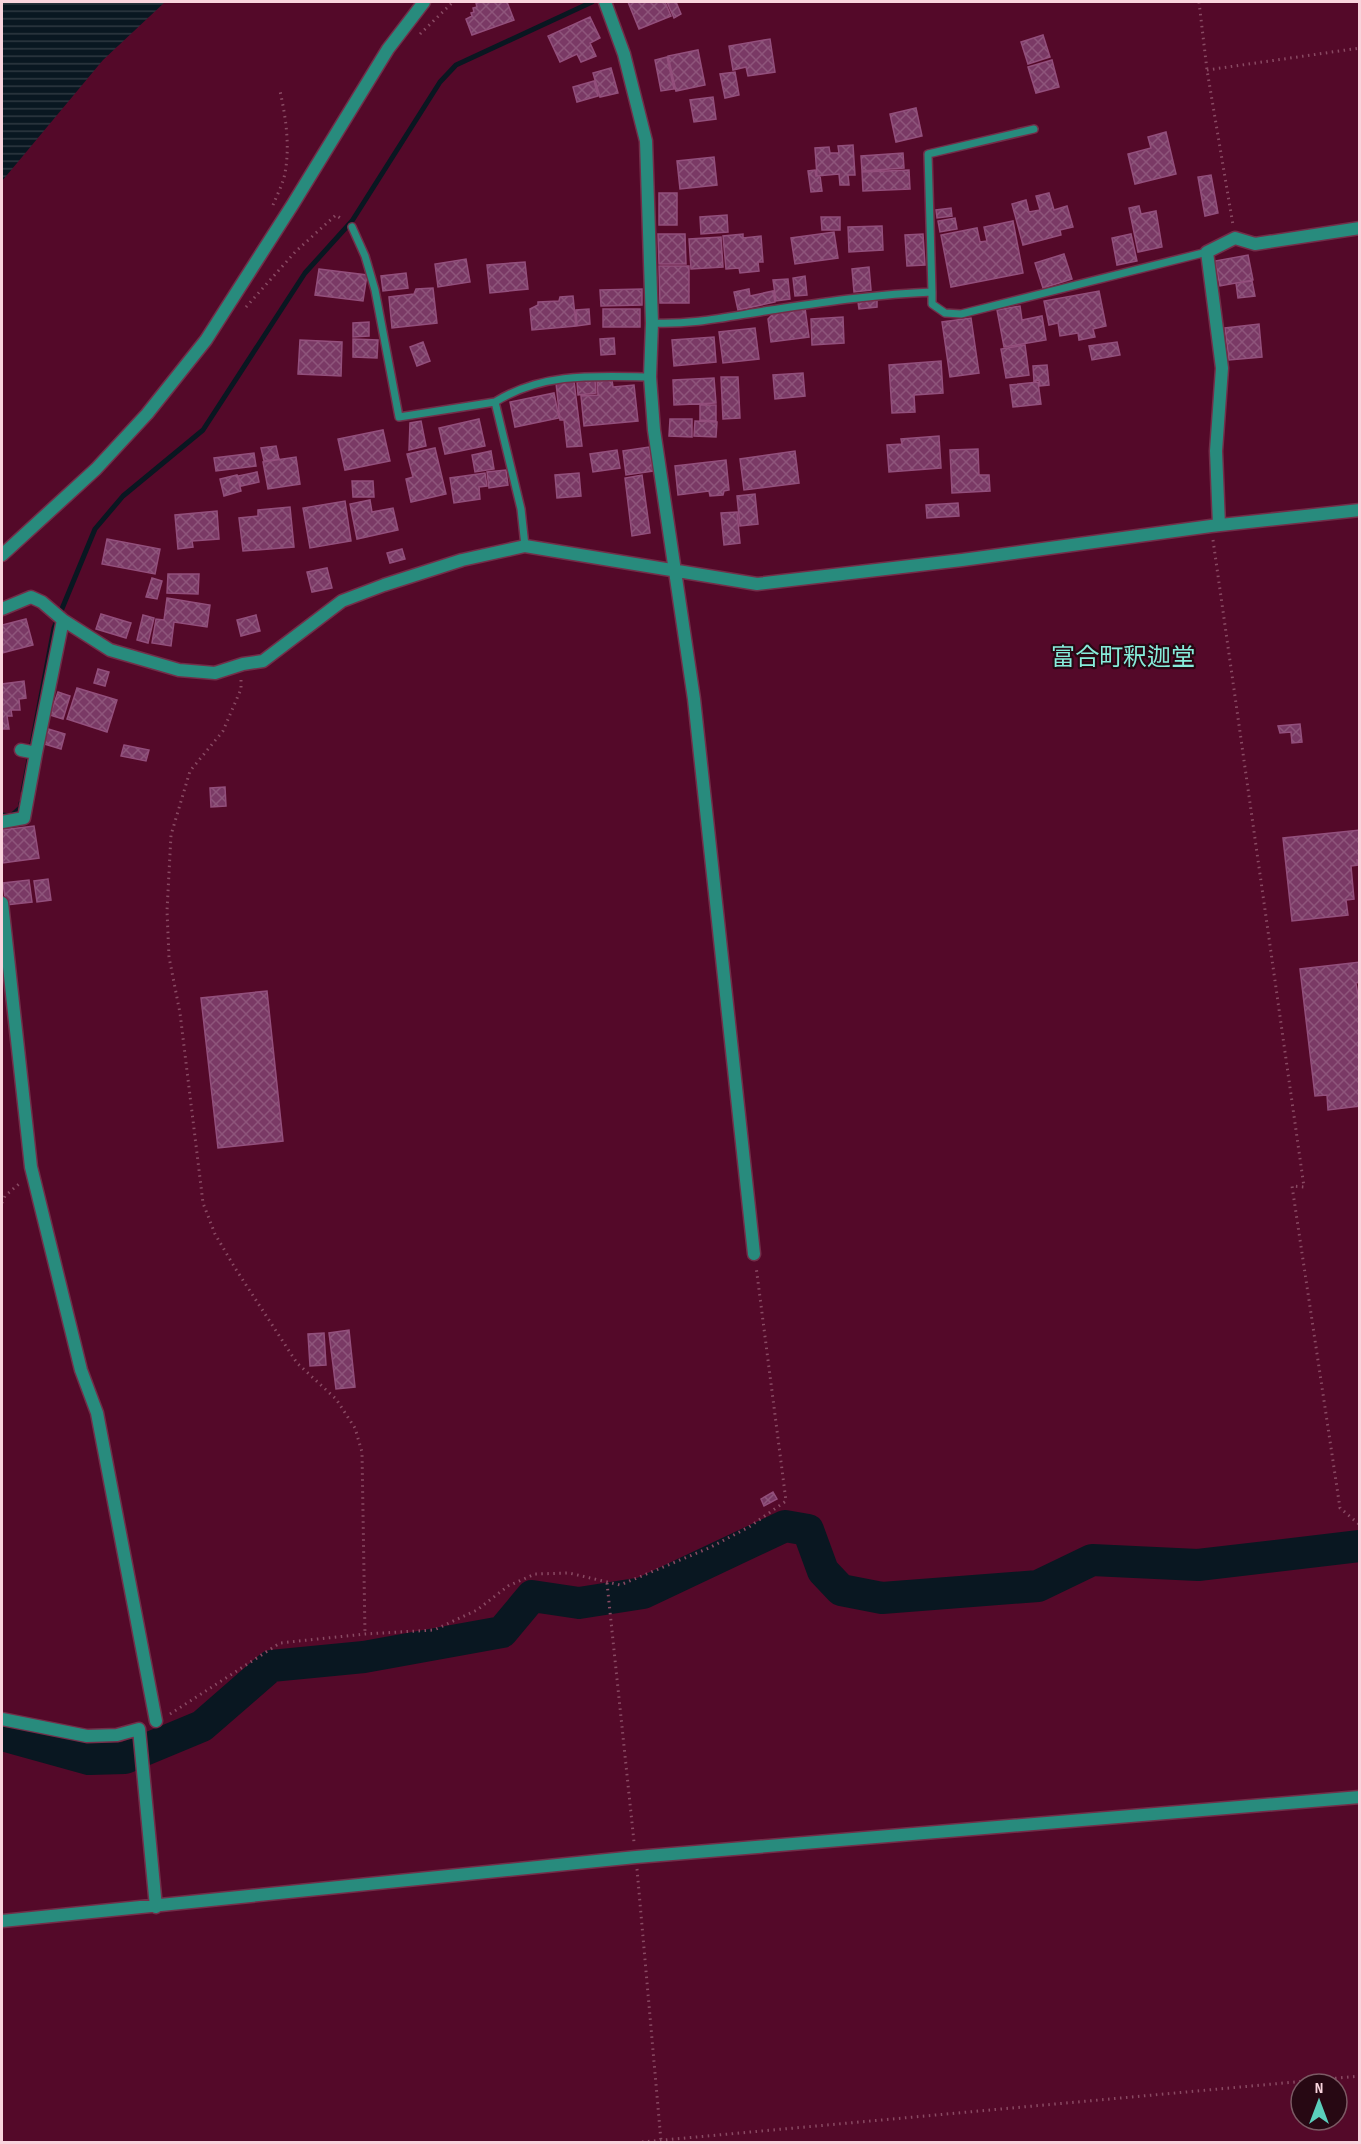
<svg xmlns="http://www.w3.org/2000/svg" width="1361" height="2144" font-family="'Sofia Sans Condensed','Noto Sans JP',sans-serif">
<style>
.water{fill:url(#water-rules)}
.lines{fill:none;stroke-linecap:round;stroke-linejoin:round}
.stream{stroke:#091721;stroke-width:5}
.river{stroke:#091721;stroke-width:32}
.building{fill:url(#building-cross-hatch);stroke:#934f7c;stroke-width:1.5}
.service-casing{stroke:#722e49;stroke-width:10}
.minor-casing{stroke:#722e49;stroke-width:15}
.path{stroke:#894a63;stroke-width:3;stroke-dasharray:1.5 4.5;stroke-linecap:butt}
.service{stroke:#288b7d;stroke-width:7}
.minor{stroke:#288b7d;stroke-width:12}
.labels{text-anchor:middle;dominant-baseline:central;stroke-width:4.5;stroke-linejoin:round;paint-order:stroke}
.quarter-label{font-size:24px;fill:#87eddb;stroke:#270813}
</style>
<defs>
<pattern id="water-rules" width="6" height="5" patternUnits="userSpaceOnUse" patternTransform="scale(1.5)"><rect width="6" height="5" fill="#091721"/><path d="M0 2.5h6" fill="none" stroke="#2e3841"/></pattern>
<pattern id="building-cross-hatch" width="8" height="8" patternUnits="userSpaceOnUse" patternTransform="scale(1.5)"><rect width="8" height="8" fill="#7a3965"/><path d="M0 0l8 8M0 8l8-8" fill="none" stroke="#8e557b"/></pattern>
</defs>
<rect width="100%" height="100%" fill="#540929"/>
<path class="water" d="M 2,2 L 165,2 L 103,60 L 2,181 Z"/>
<g class="lines">
<path class="stream" d="M 23,791 L 54,628 L 95,529 L 123,496 L 203,430 L 305,273 L 352,221 L 440,82 L 456,65 L 592,2
M 2,815 L 11,816 L 21,807 L 21,803"/>
<path class="river" d="M 2,1735 L 89,1759 L 125,1758 L 202,1726 L 271,1666 L 364,1657 L 502,1632 L 532,1596 L 579,1603 L 643,1593 L 785,1526 L 808,1530 L 823,1571 L 841,1590 L 882,1598 L 1038,1586 L 1092,1560 L 1198,1565 L 1360,1546"/>
</g>
<path class="building" d="M 482,2 L 507,2 L 514,20 L 472,35 L 466,19 L 472,16 L 471,13 L 474,12 L 473,8 L 477,7 L 476,3 Z
M 628,2 L 665,2 L 671,16 L 639,29 Z
M 667,2 L 676,2 L 681,14 L 674,18 Z
M 590,17 L 600,38 L 590,43 L 596,56 L 581,62 L 577,54 L 560,62 L 548,36 Z
M 1043,35 L 1050,57 L 1028,64 L 1021,42 Z
M 770,39 L 775,72 L 748,76 L 746,67 L 733,70 L 729,46 Z
M 698,50 L 705,85 L 676,91 L 668,56 Z
M 667,57 L 674,89 L 661,91 L 655,60 Z
M 1052,60 L 1059,87 L 1036,93 L 1028,67 Z
M 611,68 L 618,93 L 600,97 L 593,73 Z
M 735,72 L 739,95 L 725,98 L 720,74 Z
M 594,81 L 598,96 L 577,102 L 573,87 Z
M 713,97 L 716,119 L 694,122 L 690,100 Z
M 916,108 L 922,136 L 896,142 L 890,114 Z
M 1166,132 L 1176,174 L 1135,184 L 1128,154 L 1151,148 L 1148,137 Z
M 853,145 L 855,175 L 848,175 L 849,185 L 840,185 L 839,174 L 817,176 L 815,148 L 829,147 L 830,153 L 839,153 L 838,146 Z
M 903,153 L 904,168 L 862,171 L 861,156 Z
M 714,157 L 717,185 L 680,189 L 677,161 Z
M 815,170 L 816,176 L 820,176 L 822,191 L 811,192 L 808,171 Z
M 909,170 L 910,189 L 863,191 L 862,172 Z
M 1211,175 L 1218,213 L 1205,216 L 1198,177 Z
M 659,193 L 677,193 L 677,225 L 659,225 Z
M 1049,193 L 1054,210 L 1067,206 L 1073,227 L 1060,230 L 1061,235 L 1023,245 L 1012,204 L 1026,200 L 1029,212 L 1040,210 L 1036,196 Z
M 1139,206 L 1141,214 L 1156,211 L 1162,247 L 1138,252 L 1129,208 Z
M 951,208 L 952,216 L 937,218 L 936,210 Z
M 727,215 L 728,232 L 701,234 L 700,217 Z
M 821,217 L 840,217 L 840,230 L 822,230 Z
M 955,218 L 957,229 L 940,232 L 938,221 Z
M 1013,221 L 1023,273 L 951,287 L 941,235 L 977,228 L 980,242 L 987,241 L 984,227 Z
M 882,226 L 883,250 L 849,252 L 848,227 Z
M 834,232 L 838,258 L 795,264 L 791,238 Z
M 658,234 L 685,234 L 686,264 L 659,264 Z
M 743,234 L 743,238 L 761,236 L 763,262 L 758,262 L 759,271 L 740,273 L 739,268 L 726,269 L 723,236 Z
M 923,234 L 925,265 L 907,266 L 905,235 Z
M 1131,234 L 1137,261 L 1117,265 L 1112,238 Z
M 721,237 L 723,267 L 691,269 L 689,239 Z
M 1064,254 L 1072,279 L 1043,288 L 1035,263 Z
M 1248,255 L 1253,280 L 1220,286 L 1215,261 Z
M 466,259 L 470,282 L 438,287 L 435,264 Z
M 525,262 L 528,289 L 490,293 L 487,265 Z
M 659,266 L 689,266 L 689,303 L 660,303 Z
M 869,267 L 871,290 L 854,292 L 852,269 Z
M 319,269 L 367,275 L 363,301 L 315,295 Z
M 406,273 L 408,288 L 383,291 L 381,276 Z
M 805,276 L 807,295 L 795,296 L 793,278 Z
M 788,279 L 790,299 L 776,301 L 773,280 Z
M 1252,281 L 1255,296 L 1238,298 L 1236,283 Z
M 433,288 L 437,323 L 392,328 L 389,297 L 414,294 L 416,289 Z
M 642,289 L 642,305 L 601,306 L 600,290 Z
M 749,289 L 750,296 L 773,291 L 775,302 L 738,310 L 734,292 Z
M 1099,291 L 1106,326 L 1093,329 L 1095,337 L 1079,340 L 1078,333 L 1060,336 L 1058,323 L 1049,325 L 1044,301 Z
M 573,296 L 576,326 L 532,330 L 530,309 L 538,305 L 538,302 L 559,301 L 560,297 Z
M 877,300 L 877,307 L 859,309 L 858,302 Z
M 1020,306 L 1022,320 L 1042,316 L 1046,340 L 1004,347 L 997,310 Z
M 805,308 L 809,337 L 771,342 L 768,319 L 775,312 Z
M 589,309 L 590,324 L 577,326 L 576,310 Z
M 603,309 L 640,309 L 640,327 L 603,327 Z
M 843,317 L 844,343 L 812,345 L 811,319 Z
M 971,318 L 979,373 L 950,377 L 942,322 Z
M 369,322 L 369,336 L 353,337 L 353,323 Z
M 1259,324 L 1262,357 L 1229,360 L 1225,328 Z
M 755,328 L 759,359 L 723,363 L 719,332 Z
M 714,337 L 716,362 L 674,366 L 672,340 Z
M 614,338 L 615,354 L 601,355 L 600,339 Z
M 353,339 L 378,340 L 377,358 L 353,357 Z
M 300,340 L 342,342 L 341,376 L 298,374 Z
M 423,342 L 430,361 L 417,366 L 410,347 Z
M 1117,342 L 1120,355 L 1092,360 L 1089,346 Z
M 1025,345 L 1029,375 L 1006,378 L 1001,349 Z
M 941,361 L 943,393 L 914,395 L 915,412 L 892,413 L 889,365 Z
M 1047,365 L 1049,385 L 1040,386 L 1039,380 L 1034,381 L 1033,366 Z
M 803,373 L 805,396 L 775,399 L 773,375 Z
M 721,377 L 738,377 L 740,418 L 723,419 Z
M 714,378 L 716,403 L 674,405 L 673,380 Z
M 595,380 L 596,393 L 578,395 L 577,382 Z
M 612,380 L 613,387 L 634,385 L 638,421 L 584,426 L 581,396 L 598,395 L 597,381 Z
M 574,381 L 582,446 L 567,447 L 564,420 L 560,420 L 556,383 Z
M 1038,382 L 1041,404 L 1013,407 L 1010,385 Z
M 554,393 L 559,418 L 515,427 L 510,402 Z
M 700,405 L 716,405 L 716,421 L 700,420 Z
M 479,419 L 485,446 L 445,454 L 439,428 Z
M 670,419 L 692,419 L 692,437 L 669,436 Z
M 421,421 L 426,446 L 409,450 L 410,423 Z
M 695,421 L 717,422 L 716,437 L 694,436 Z
M 383,430 L 390,461 L 345,470 L 338,439 Z
M 939,436 L 941,468 L 889,472 L 887,445 L 902,444 L 901,439 Z
M 276,446 L 279,459 L 264,461 L 261,448 Z
M 649,447 L 653,471 L 626,475 L 623,451 Z
M 435,448 L 446,494 L 411,502 L 406,479 L 413,477 L 407,454 Z
M 978,449 L 979,475 L 989,475 L 990,491 L 952,493 L 950,450 Z
M 617,450 L 620,468 L 593,472 L 590,454 Z
M 491,451 L 494,469 L 475,472 L 472,455 Z
M 795,451 L 799,483 L 744,490 L 740,459 Z
M 254,453 L 256,466 L 216,471 L 214,458 Z
M 296,457 L 300,484 L 268,489 L 263,462 Z
M 726,460 L 729,490 L 724,491 L 723,495 L 710,496 L 709,491 L 678,495 L 675,466 Z
M 506,470 L 508,485 L 489,488 L 487,472 Z
M 257,472 L 259,482 L 241,486 L 238,476 Z
M 485,473 L 487,486 L 479,487 L 480,499 L 454,503 L 450,478 Z
M 579,473 L 581,496 L 557,498 L 555,475 Z
M 237,475 L 241,491 L 224,496 L 220,479 Z
M 642,475 L 650,533 L 632,536 L 625,478 Z
M 352,481 L 373,481 L 374,497 L 353,497 Z
M 755,494 L 758,524 L 740,526 L 737,496 Z
M 370,500 L 372,512 L 393,508 L 398,530 L 357,539 L 350,504 Z
M 345,501 L 351,541 L 310,548 L 303,508 Z
M 958,503 L 959,516 L 927,518 L 926,505 Z
M 290,507 L 294,547 L 243,551 L 239,518 L 258,516 L 258,510 Z
M 217,511 L 219,539 L 192,541 L 193,547 L 178,549 L 175,515 Z
M 737,512 L 740,543 L 724,545 L 721,513 Z
M 107,539 L 160,549 L 155,574 L 102,564 Z
M 402,549 L 405,559 L 390,563 L 387,553 Z
M 327,568 L 332,588 L 312,592 L 307,572 Z
M 168,574 L 199,574 L 198,594 L 167,593 Z
M 152,578 L 162,581 L 157,599 L 146,597 Z
M 167,598 L 210,605 L 207,627 L 174,622 L 171,646 L 152,643 L 156,619 L 164,620 Z
M 101,614 L 131,623 L 126,638 L 96,629 Z
M 143,615 L 154,618 L 148,643 L 137,640 Z
M 256,615 L 260,631 L 241,636 L 237,620 Z
M 26,619 L 33,645 L 2,653 L 2,625 Z
M 98,669 L 109,672 L 105,686 L 94,683 Z
M 24,681 L 26,698 L 19,699 L 20,710 L 11,710 L 12,716 L 7,716 L 9,729 L 2,729 L 2,684 Z
M 77,688 L 117,700 L 107,732 L 67,719 Z
M 58,692 L 70,696 L 63,719 L 50,715 Z
M 1300,724 L 1302,742 L 1292,743 L 1291,732 L 1280,733 L 1278,726 Z
M 45,728 L 65,734 L 61,749 L 41,743 Z
M 124,745 L 149,750 L 146,761 L 121,756 Z
M 225,787 L 226,806 L 211,807 L 210,788 Z
M 34,826 L 39,858 L 3,863 L 2,830 Z
M 1360,830 L 1360,860 L 1357,860 L 1358,865 L 1351,866 L 1354,899 L 1346,900 L 1348,915 L 1292,921 L 1283,838 Z
M 48,879 L 51,900 L 37,902 L 34,881 Z
M 29,880 L 32,902 L 6,905 L 3,883 Z
M 1360,962 L 1360,982 L 1356,983 L 1360,1008 L 1360,1106 L 1328,1110 L 1327,1095 L 1315,1096 L 1300,969 Z
M 267,991 L 283,1141 L 218,1148 L 201,998 Z
M 349,1330 L 355,1387 L 336,1389 L 329,1333 Z
M 324,1333 L 326,1365 L 310,1366 L 308,1334 Z
M 773,1492 L 777,1499 L 764,1506 L 761,1499 Z"/>
<g class="lines">
<defs>
<path id="service" d="M 352,227 L 365,256 L 375,290 L 399,417 L 495,402
M 932,292 L 928,154 L 1034,129
M 652,323 C 693,325 731,316 771,310 C 825,302 878,294 932,292 L 932,304 L 945,313 L 961,314 L 1207,252
M 525,546 L 521,509 L 495,402 C 543,372 596,376 650,377"/>
<path id="minor" d="M 605,2 L 624,54 L 646,141 L 652,323 L 650,377 L 654,430 L 694,699 L 754,1254
M 1219,525 L 1216,451 L 1222,368 L 1207,252 L 1235,238 L 1255,244 L 1360,228
M 2,555 L 96,469 L 147,414 L 206,340 L 293,204 L 388,49 L 424,2
M 2,609 L 31,597 L 42,602 L 63,620 L 110,650 L 179,670 L 215,673 L 243,664 L 263,661 L 342,601 L 384,585 L 462,560 L 525,546 L 757,584 L 962,560 L 1211,526 L 1360,510
M 21,750 L 36,753
M 2,822 L 24,818 L 36,753 L 63,620
M 2,903 L 31,1167 L 81,1370 L 97,1413 L 156,1721
M 2,1719 L 87,1736 L 117,1735 L 139,1729 L 156,1907
M 2,1921 L 636,1857 L 1360,1797"/>
</defs>
<use href="#service" class="service-casing"/>
<use href="#minor" class="minor-casing"/>
<path class="path" d="M 1199,2 L 1207,70 L 1233,225
M 420,34 L 453,2
M 1207,70 L 1360,48
M 273,205 C 277,195 283,184 285,173 C 290,146 286,118 280,91
M 246,307 L 296,251 L 336,215 L 343,220
M 1213,540 L 1304,1187 L 1292,1186 L 1340,1508 L 1360,1525
M 241,680 L 241,689 L 223,731 L 190,771 L 171,835 L 167,911 L 169,957 L 180,1013 L 203,1203 L 215,1234 L 235,1268 L 297,1363 L 336,1399 L 355,1428 L 362,1452 L 365,1634
M 2,1203 L 5,1196 L 20,1183
M 607,1583 L 634,1842
M 170,1714 L 280,1643 L 365,1634 L 434,1630 L 477,1610 L 508,1586 L 535,1574 L 569,1573 L 620,1585 L 709,1548 L 749,1527 L 786,1501 L 756,1266
M 637,1869 L 661,2141
M 642,2142 L 1360,2076"/>
<use href="#service" class="service"/>
<use href="#minor" class="minor"/>
</g>
<g class="labels">
<g class="quarter-label">
<text x="1123" y="657">富合町釈迦堂</text>
</g>
</g>
<rect width="1361" height="2144" fill="none" stroke="#f9d4dd" stroke-width="6"/>
<g transform="translate(1319 2102)"><circle r="28" fill="#270813" stroke="#7b5a64" stroke-width="1.5"/>
<path d="M0-4.5L10 22L0 15L-10 22Z" fill="#5bcebc"/>
<text y="-9" font-size="16" font-weight="bold" text-anchor="middle" fill="#f9d4dd">N</text>
</g>
</svg>
